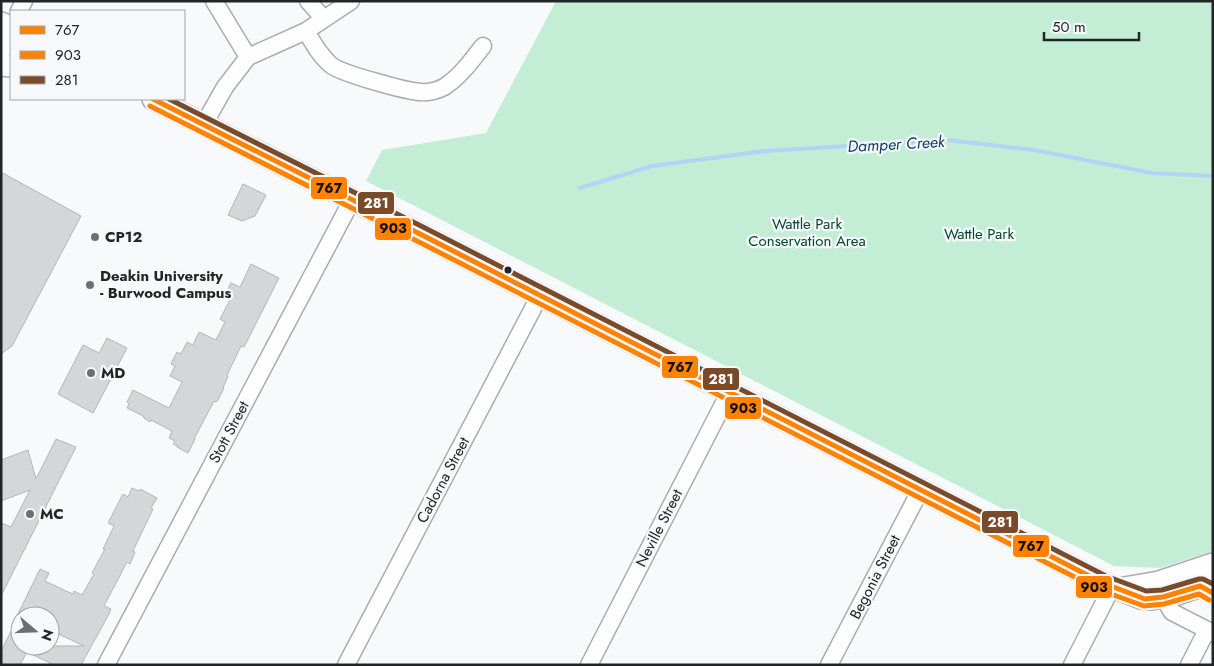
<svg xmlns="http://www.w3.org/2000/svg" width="1214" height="666" font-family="Jost,sans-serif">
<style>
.green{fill:#c4edd6}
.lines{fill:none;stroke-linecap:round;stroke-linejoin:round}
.stream{stroke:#b2d5f6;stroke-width:4}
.building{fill:#d5d6d7;stroke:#b4b5b6;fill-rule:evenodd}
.minor-casing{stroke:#abacad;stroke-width:19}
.major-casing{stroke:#abacad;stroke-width:24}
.minor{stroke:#fefefe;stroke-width:16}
.major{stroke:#fefefe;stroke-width:21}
.bus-1-casing{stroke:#f6f8fc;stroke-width:9}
.bus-2-casing{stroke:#f6f8fc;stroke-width:9}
.bus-3-casing{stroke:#f6f8fc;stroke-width:9}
.bus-1{stroke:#ff8200;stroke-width:5}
.bus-2{stroke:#ff8200;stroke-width:5}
.bus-3{stroke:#7a4b2a;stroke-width:5}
.poi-dot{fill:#6d6f70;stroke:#f6f8fc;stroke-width:2}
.bus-dot{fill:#232425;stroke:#f6f8fc;stroke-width:2}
.labels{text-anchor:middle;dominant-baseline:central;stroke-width:4.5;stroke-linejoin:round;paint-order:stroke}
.park-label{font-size:15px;fill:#044729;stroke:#f6f8fc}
.poi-label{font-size:15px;font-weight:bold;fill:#232425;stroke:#f6f8fc;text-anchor:start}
.street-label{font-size:15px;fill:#232425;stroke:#f6f8fc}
.water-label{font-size:16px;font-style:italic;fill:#103d62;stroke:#f6f8fc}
.line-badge{stroke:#f6f8fc;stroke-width:2}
.badge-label{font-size:14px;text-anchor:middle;font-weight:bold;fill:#fff}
.pale-badge-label{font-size:14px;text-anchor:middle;font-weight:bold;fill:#111}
</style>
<rect width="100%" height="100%" fill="#f7f9fb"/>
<path class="green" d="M 556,1 L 1213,1 L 1213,551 L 1160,568 L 1114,566 L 366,181 L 382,150 L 486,133 Z"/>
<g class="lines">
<path class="stream" d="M 580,188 L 652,166 L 765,151 L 948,140 L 1034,150 L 1152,173 L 1213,176"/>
</g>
<path class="building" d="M 1,172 L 81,216 L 12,346 L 1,354 Z
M 243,184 L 266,195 L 255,216 L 242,221 L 228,215 Z
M 251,264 L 279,278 L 244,347 L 241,346 L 227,375 L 228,376 L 223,388 L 224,388 L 218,400 L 216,402 L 214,401 L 194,439 L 195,439 L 188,453 L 177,447 L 177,446 L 173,444 L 175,441 L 169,438 L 172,431 L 151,420 L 150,422 L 144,418 L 143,416 L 127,408 L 129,404 L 127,402 L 133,390 L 169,408 L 182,382 L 170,376 L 175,366 L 171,364 L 177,352 L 181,354 L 187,342 L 193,345 L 199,332 L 216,340 L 225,322 L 220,319 L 231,298 L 225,295 L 231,283 L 240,287 Z
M 107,338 L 127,348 L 93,413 L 58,394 L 83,345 L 99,353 Z
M 56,439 L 76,447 L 1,596 L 1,523 L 11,527 L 30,490 L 1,501 L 1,460 L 28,450 L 36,479 Z
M 132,488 L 139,491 L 140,489 L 157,498 L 151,508 L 153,509 L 133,551 L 135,552 L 130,564 L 127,562 L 104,606 L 111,609 L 109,614 L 81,665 L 54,665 L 27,652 L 20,665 L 1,665 L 1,651 L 19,616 L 17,616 L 40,569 L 49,573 L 45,581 L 66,591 L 73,594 L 74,591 L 82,595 L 94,574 L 92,573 L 105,549 L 103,549 L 114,526 L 108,523 L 123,494 L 128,497 ZM 20,616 L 50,616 L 50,630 L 84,646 L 20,646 Z"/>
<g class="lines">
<defs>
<path id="minor" d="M 214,1 L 248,57
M 308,1 L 324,19
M 19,11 L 24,1
M 306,31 C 313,43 320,56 331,65 C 340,73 408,92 422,92 C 428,93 439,90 444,87 C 460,77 472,60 483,46
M 1,54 L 11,31
M 204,124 L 225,87 L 248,57 L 306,31 L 351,1
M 1163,597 L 1172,612 L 1213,633
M 106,665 L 352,200
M 346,665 L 540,295
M 589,665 L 730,391
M 829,665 L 921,489
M 1072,665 L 1112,587
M 1189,665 L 1207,630"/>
<path id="major" d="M 1,23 L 11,28
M 1,65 L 11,66
M 153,99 L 422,235 L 1103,583 L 1141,598 L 1152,599 L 1174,595 L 1213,582
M 1124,588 L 1159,582 L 1213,564"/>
</defs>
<use href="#minor" class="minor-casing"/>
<use href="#major" class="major-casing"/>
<use href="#minor" class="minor"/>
<use href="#major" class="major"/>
<defs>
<path id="bus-1" d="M 153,99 L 422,235 L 1103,583 L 1145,599 L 1163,597 L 1200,586 L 1213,593"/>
<path id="bus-2" d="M 150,106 L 419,242 L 1100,590 L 1144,606 L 1164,604 L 1199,594 L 1209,600"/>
<path id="bus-3" d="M 169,99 L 425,228 L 1106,576 L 1146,591 L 1162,590 L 1199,579 L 1203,579 L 1213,584"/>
</defs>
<use href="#bus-1" class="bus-1-casing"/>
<use href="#bus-2" class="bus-2-casing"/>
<use href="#bus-3" class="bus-3-casing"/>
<use href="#bus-1" class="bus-1"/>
<use href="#bus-2" class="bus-2"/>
<use href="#bus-3" class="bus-3"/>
</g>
<g class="poi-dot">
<circle cx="95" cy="237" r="5"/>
<circle cx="90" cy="285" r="5"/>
<circle cx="91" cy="373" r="5"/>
<circle cx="30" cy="514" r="5"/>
</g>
<circle class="bus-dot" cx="508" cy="270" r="4.5"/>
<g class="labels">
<g class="park-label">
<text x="807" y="224">Wattle Park<tspan x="807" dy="17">Conservation Area</tspan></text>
<text x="979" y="234">Wattle Park</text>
</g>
<g class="poi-label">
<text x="105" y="237">CP12</text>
<text x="100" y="276">Deakin University<tspan x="100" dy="17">- Burwood Campus</tspan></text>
<text x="101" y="373">MD</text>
<text x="40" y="514">MC</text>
</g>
<g class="street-label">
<text transform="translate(229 432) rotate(-62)">Stott Street</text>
<text transform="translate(443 480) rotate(-62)">Cadorna Street</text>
<text transform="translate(659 528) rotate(-63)">Neville Street</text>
<text transform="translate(875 577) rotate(-63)">Begonia Street</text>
</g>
<g class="water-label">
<text transform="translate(896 144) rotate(-3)">Damper Creek</text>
</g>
</g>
<g class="line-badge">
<rect x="310" y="176" width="38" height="24" rx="5" fill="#ff8200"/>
<rect x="357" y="191" width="38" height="24" rx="5" fill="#7a4b2a"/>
<rect x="374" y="217" width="38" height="24" rx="5" fill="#ff8200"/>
<rect x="661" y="355" width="38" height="24" rx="5" fill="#ff8200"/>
<rect x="702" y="367" width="38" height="24" rx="5" fill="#7a4b2a"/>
<rect x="724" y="396" width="38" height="24" rx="5" fill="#ff8200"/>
<rect x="981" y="510" width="38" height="24" rx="5" fill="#7a4b2a"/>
<rect x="1012" y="534" width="38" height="24" rx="5" fill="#ff8200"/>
<rect x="1075" y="575" width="38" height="24" rx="5" fill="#ff8200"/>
</g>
<g class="badge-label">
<text x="376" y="208">281</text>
<text x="721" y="384">281</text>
<text x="1000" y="527">281</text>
</g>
<g class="pale-badge-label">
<text x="329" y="193">767</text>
<text x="393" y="233">903</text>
<text x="680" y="372">767</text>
<text x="743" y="413">903</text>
<text x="1031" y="551">767</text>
<text x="1094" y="592">903</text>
</g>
<rect width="1214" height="666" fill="none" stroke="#232425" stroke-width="5"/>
<rect x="10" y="10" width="175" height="90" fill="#f6f8fc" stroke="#a2a3a6"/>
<rect x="20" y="26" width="25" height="8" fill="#ff8200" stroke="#a2a3a6"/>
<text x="55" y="35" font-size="15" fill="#232425">767</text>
<rect x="20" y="51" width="25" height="8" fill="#ff8200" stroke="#a2a3a6"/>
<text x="55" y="60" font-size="15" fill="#232425">903</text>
<rect x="20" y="76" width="25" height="8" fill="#7a4b2a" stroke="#a2a3a6"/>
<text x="55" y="85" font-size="15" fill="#232425">281</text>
<g transform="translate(35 631) rotate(109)"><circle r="24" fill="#f6f8fc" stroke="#a2a3a6"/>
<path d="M0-4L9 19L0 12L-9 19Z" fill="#6d6f70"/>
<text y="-8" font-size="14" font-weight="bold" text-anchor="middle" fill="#232425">N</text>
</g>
<path d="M1044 32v8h95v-8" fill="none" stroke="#232425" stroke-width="2.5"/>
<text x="1052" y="32" font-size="15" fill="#232425" stroke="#f6f8fc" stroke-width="4" paint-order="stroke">50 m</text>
</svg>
